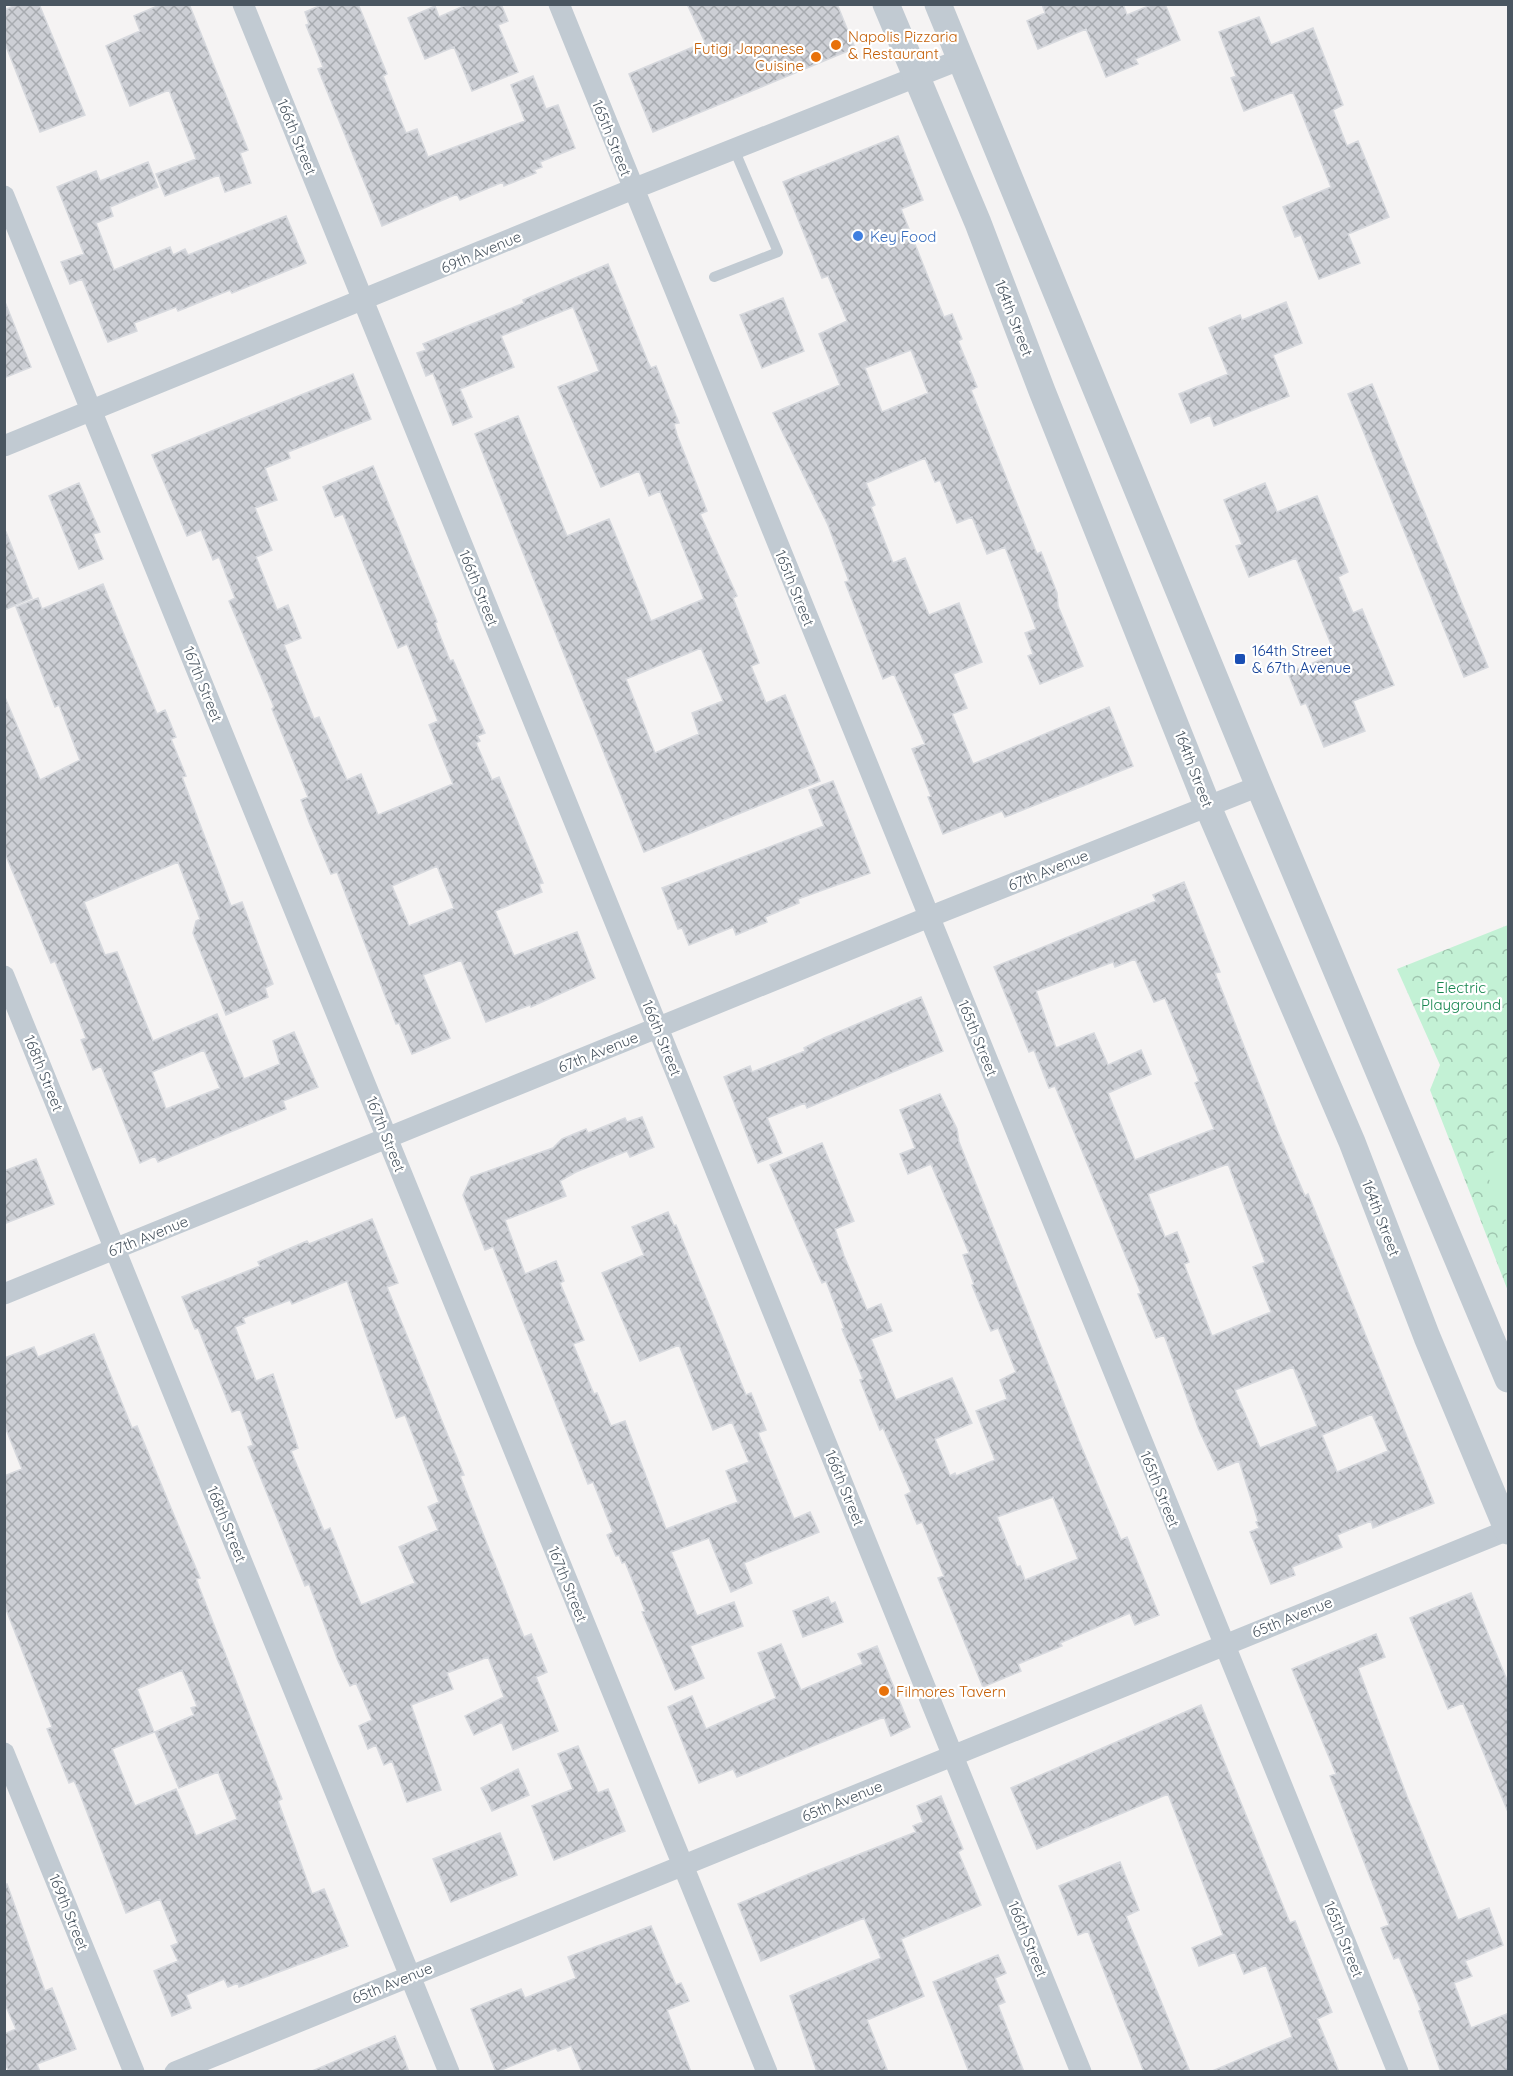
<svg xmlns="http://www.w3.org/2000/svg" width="1513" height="2076" font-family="Quicksand,sans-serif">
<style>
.forest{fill:url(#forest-crowns)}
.pitch{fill:#c3f1d5}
.building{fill:url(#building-cross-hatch);stroke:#d7d9de;stroke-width:1.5;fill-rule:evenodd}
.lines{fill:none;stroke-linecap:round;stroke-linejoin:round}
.service{stroke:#c1cad2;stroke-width:10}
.minor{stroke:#c1cad2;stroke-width:21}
.tertiary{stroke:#c1cad2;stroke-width:27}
.food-dot{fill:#e8710a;stroke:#fff;stroke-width:2}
.shop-dot{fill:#3f7fe0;stroke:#fff;stroke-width:2}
.transit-dot{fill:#1a4fb4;stroke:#fff;stroke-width:2}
.labels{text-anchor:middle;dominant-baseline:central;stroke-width:4.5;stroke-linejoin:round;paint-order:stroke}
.food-label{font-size:15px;fill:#c56008;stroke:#fff;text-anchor:start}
.street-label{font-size:15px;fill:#4a5661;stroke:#fff}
.shop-label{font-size:15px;fill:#366cbe;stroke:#fff;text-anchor:start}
.transit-label{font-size:15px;fill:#164399;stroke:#fff;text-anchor:start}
.park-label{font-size:15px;fill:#17864f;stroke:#fff}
</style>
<defs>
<pattern id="forest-crowns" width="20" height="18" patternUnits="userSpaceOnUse" patternTransform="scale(1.5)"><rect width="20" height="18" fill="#c3f1d5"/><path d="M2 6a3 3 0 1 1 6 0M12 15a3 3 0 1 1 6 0" fill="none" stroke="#a0c6b0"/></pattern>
<pattern id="building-cross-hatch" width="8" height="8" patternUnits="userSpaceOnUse" patternTransform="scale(1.5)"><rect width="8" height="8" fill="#cdcfd5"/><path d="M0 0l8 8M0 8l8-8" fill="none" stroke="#a8abb0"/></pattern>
</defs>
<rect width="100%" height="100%" fill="#f5f3f3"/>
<path class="forest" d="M 1508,925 L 1508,1291 L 1430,1090 L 1440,1065 L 1397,969 Z"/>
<path class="pitch" d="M 1508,1140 L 1508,1226 L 1482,1162 Z"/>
<path class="building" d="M 18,4 L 39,4 L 85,115 L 40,132 L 4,41 L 4,10 Z
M 162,4 L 189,4 L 248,150 L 240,153 L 251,183 L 225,192 L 219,175 L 165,196 L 156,174 L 196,159 L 169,90 L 130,106 L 106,46 L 140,31 L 134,16 Z
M 324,4 L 358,4 L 387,74 L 383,76 L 406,133 L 417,129 L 428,157 L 525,121 L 511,85 L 533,76 L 546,109 L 558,105 L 575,148 L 540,162 L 542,167 L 534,170 L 536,173 L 504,186 L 503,182 L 460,200 L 457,194 L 382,226 L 318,69 L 323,67 L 306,25 L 309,24 L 305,12 Z
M 468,4 L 501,4 L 508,21 L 498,25 L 518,72 L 472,91 L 454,47 L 425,59 L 408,18 L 435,6 L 439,17 Z
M 687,4 L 837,4 L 855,48 L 653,132 L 629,74 L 705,42 Z
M 1042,4 L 1123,4 L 1127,15 L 1153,4 L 1165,4 L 1180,40 L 1135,59 L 1138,64 L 1106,77 L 1086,29 L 1038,49 L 1027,21 L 1045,13 Z
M 1259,17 L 1271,45 L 1313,28 L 1343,105 L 1333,110 L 1347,146 L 1358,141 L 1389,217 L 1348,234 L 1360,263 L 1319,279 L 1301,235 L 1295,237 L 1283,207 L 1331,187 L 1293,92 L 1244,111 L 1231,78 L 1236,76 L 1219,32 Z
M 898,136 L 923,200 L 901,209 L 944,317 L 952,314 L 962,339 L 958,341 L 977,387 L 971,390 L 1037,554 L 1041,552 L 1057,593 L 1058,606 L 1083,666 L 1040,684 L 1028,656 L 1033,654 L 1025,633 L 1036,629 L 1005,547 L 987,554 L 972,517 L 957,523 L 940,480 L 935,482 L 925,458 L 866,483 L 875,505 L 871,507 L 893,563 L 905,558 L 929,615 L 959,603 L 963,614 L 982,662 L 953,674 L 967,708 L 952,714 L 973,764 L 1109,707 L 1133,766 L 1005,817 L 1002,811 L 943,834 L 928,797 L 931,796 L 912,749 L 925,744 L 894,674 L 883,679 L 845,582 L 849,581 L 828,525 L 773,413 L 840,385 L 819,334 L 847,321 L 828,276 L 822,278 L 783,182 ZM 911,350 L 928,393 L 882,412 L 865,368 Z
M 148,162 L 158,187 L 110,207 L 113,216 L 96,223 L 114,270 L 170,247 L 173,255 L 185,249 L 188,255 L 286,216 L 306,263 L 232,293 L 230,290 L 178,311 L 176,307 L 134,323 L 137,331 L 108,342 L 82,279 L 70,284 L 61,262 L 84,254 L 57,187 L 96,171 L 100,181 Z
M 608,264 L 648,362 L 651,368 L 656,366 L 679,423 L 674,424 L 677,435 L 707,511 L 700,514 L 737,596 L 733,598 L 759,663 L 751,666 L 766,703 L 785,695 L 820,781 L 644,852 L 475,434 L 518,416 L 567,536 L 609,519 L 651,621 L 704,599 L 660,491 L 649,496 L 639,471 L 601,487 L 558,387 L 599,371 L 573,307 L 501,336 L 514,367 L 460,389 L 472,417 L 453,425 L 433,373 L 426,376 L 417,353 L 426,350 L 423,344 L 524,303 L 523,300 ZM 701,648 L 723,701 L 692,713 L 699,734 L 655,753 L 626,679 Z
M 783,298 L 804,351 L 762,368 L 740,315 Z
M 5,302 L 31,367 L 4,378 L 4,303 Z
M 1286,302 L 1302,343 L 1273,355 L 1289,396 L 1214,426 L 1210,415 L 1191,423 L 1179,394 L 1228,374 L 1209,328 L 1240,315 L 1242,320 Z
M 353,374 L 371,419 L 288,452 L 290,458 L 265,468 L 277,500 L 255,508 L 272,550 L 256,557 L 277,610 L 288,605 L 301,638 L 284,645 L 314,719 L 319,717 L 347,780 L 361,774 L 378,815 L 453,784 L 429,725 L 438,721 L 407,644 L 398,648 L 343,514 L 335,517 L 323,487 L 373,466 L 437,622 L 435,623 L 450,661 L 453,660 L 485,733 L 477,736 L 480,741 L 476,743 L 492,780 L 499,777 L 543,883 L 539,884 L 542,892 L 495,911 L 514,956 L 577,932 L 595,978 L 531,1007 L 530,1005 L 486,1022 L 461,960 L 423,975 L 450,1038 L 412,1054 L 399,1023 L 396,1024 L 391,1011 L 337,872 L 331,874 L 309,822 L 301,800 L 308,797 L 272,709 L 274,707 L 229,601 L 235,598 L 219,557 L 213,560 L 201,530 L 187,536 L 152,455 ZM 437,866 L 454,908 L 409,926 L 392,886 Z
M 1372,384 L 1488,667 L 1464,677 L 1348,394 Z
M 79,483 L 100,532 L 93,534 L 103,559 L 79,569 L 49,496 Z
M 1265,483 L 1277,512 L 1317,496 L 1348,572 L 1338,577 L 1353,613 L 1362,609 L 1394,685 L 1353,701 L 1365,731 L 1324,747 L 1306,703 L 1301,705 L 1288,673 L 1335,654 L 1296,558 L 1249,577 L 1236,546 L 1242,544 L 1224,500 Z
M 6,532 L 32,598 L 4,610 L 4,533 Z
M 103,584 L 157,714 L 165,710 L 176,737 L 171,739 L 186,776 L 182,777 L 231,906 L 242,902 L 273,984 L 265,988 L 268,997 L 226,1015 L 193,933 L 196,921 L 200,919 L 178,862 L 84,902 L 105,955 L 117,952 L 153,1041 L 217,1014 L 244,1079 L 280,1064 L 273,1041 L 294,1032 L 318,1087 L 283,1101 L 286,1109 L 158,1162 L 155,1156 L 140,1163 L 101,1066 L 93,1070 L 81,1040 L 86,1038 L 55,961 L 51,963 L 4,851 L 4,695 L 40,780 L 80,760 L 59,705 L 55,707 L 16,607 L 38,598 L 42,609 ZM 204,1050 L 220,1088 L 166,1109 L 152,1072 Z
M 833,781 L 870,873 L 798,899 L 799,903 L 765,917 L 767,922 L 736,935 L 733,927 L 689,945 L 682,928 L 678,929 L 662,888 L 824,826 L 809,790 Z
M 1184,882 L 1220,972 L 1215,973 L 1277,1130 L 1305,1196 L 1308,1194 L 1434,1503 L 1373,1528 L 1371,1521 L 1337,1535 L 1342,1547 L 1292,1567 L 1295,1575 L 1271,1584 L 1250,1532 L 1259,1528 L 1256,1522 L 1258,1521 L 1239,1461 L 1218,1470 L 1199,1430 L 1164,1335 L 1156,1338 L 1138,1294 L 1141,1293 L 1055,1086 L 1049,1088 L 1034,1050 L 1029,1052 L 994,967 L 1156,901 L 1153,895 ZM 1135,959 L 1154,1002 L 1165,998 L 1199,1081 L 1195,1083 L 1214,1129 L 1135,1160 L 1108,1093 L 1151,1074 L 1141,1050 L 1108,1065 L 1094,1033 L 1056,1048 L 1036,991 L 1113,962 L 1115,967 ZM 1228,1164 L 1265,1262 L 1253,1267 L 1271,1312 L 1212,1336 L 1184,1264 L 1189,1262 L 1177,1232 L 1165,1237 L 1148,1194 ZM 1293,1367 L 1317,1426 L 1260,1448 L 1235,1390 ZM 1372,1414 L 1388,1451 L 1337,1472 L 1322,1435 Z
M 921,997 L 943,1051 L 807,1108 L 805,1103 L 767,1118 L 782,1153 L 758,1163 L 724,1077 L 750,1066 L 752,1072 L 805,1051 L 804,1048 L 824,1038 Z
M 940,1094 L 957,1129 L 959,1142 L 1081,1446 L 1121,1540 L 1127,1537 L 1159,1615 L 1135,1625 L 1130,1613 L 1060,1643 L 1062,1646 L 1018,1664 L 1021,1671 L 983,1687 L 938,1578 L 944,1576 L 922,1522 L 917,1524 L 905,1495 L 911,1492 L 883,1428 L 880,1430 L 860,1380 L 863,1379 L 842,1329 L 844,1328 L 826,1281 L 822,1283 L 770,1165 L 822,1143 L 854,1221 L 835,1229 L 844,1256 L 867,1310 L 881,1304 L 892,1331 L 871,1339 L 896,1400 L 952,1378 L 972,1423 L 935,1439 L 950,1476 L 955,1473 L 956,1476 L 995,1460 L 976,1411 L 1007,1399 L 1000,1380 L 1016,1372 L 998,1328 L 991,1331 L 972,1285 L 974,1284 L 963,1255 L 969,1253 L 931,1164 L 908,1174 L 900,1154 L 915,1148 L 900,1110 ZM 1053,1497 L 1078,1559 L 1025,1580 L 1020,1566 L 1017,1567 L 997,1517 Z
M 642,1117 L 654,1147 L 630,1157 L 627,1151 L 576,1172 L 560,1181 L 566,1196 L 505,1220 L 525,1274 L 556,1261 L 564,1281 L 560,1283 L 584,1340 L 573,1344 L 594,1394 L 597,1393 L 611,1426 L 625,1421 L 666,1529 L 738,1502 L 726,1471 L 749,1462 L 732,1422 L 713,1430 L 679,1345 L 640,1361 L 602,1273 L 644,1255 L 632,1227 L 668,1212 L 674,1226 L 676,1225 L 746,1395 L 751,1393 L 766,1430 L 758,1433 L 794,1519 L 810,1512 L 819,1532 L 744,1563 L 752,1583 L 731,1592 L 709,1538 L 671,1552 L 697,1616 L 734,1602 L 743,1626 L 690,1646 L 704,1678 L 675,1690 L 642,1612 L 645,1611 L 625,1562 L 622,1563 L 619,1555 L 616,1556 L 607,1535 L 613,1532 L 593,1482 L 588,1484 L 493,1247 L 485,1250 L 463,1195 L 471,1177 L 553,1148 L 562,1139 L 586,1129 L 588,1133 L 625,1118 L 627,1122 Z
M 36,1159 L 54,1204 L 4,1224 L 4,1171 Z
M 372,1219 L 398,1283 L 387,1287 L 464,1475 L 460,1476 L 524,1637 L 531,1634 L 547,1672 L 536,1677 L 558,1731 L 513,1750 L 502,1722 L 474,1735 L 465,1716 L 504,1697 L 488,1657 L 447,1673 L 453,1689 L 411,1705 L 441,1790 L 407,1802 L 392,1761 L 384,1765 L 376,1745 L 368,1749 L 359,1726 L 372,1720 L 356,1683 L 350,1686 L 338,1661 L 309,1584 L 305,1586 L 248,1447 L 253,1445 L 240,1409 L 232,1412 L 198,1328 L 195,1329 L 182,1297 L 260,1266 L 258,1262 L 307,1241 L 309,1244 ZM 347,1281 L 396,1418 L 405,1415 L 439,1502 L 428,1507 L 438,1530 L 399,1547 L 415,1583 L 361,1605 L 330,1528 L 324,1531 L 291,1451 L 298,1448 L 273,1374 L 256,1381 L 235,1327 L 245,1323 L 243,1318 L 290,1300 L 292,1304 Z
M 94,1334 L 132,1428 L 137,1426 L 200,1578 L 196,1579 L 282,1799 L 278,1801 L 312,1894 L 324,1889 L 348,1946 L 239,1987 L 238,1983 L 228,1987 L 224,1979 L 186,1995 L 191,2008 L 172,2016 L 154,1971 L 178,1961 L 171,1946 L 178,1943 L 160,1899 L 126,1913 L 78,1789 L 74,1781 L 69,1783 L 47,1729 L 52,1727 L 4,1604 L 4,1476 L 22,1469 L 4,1424 L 4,1358 L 34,1347 L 38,1357 ZM 182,1670 L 197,1706 L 191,1708 L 194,1715 L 155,1732 L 179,1788 L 218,1772 L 237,1819 L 196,1836 L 176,1789 L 135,1806 L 112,1749 L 154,1732 L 137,1689 Z
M 1471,1593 L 1509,1685 L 1508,1812 L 1463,1703 L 1448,1709 L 1410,1618 Z
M 828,1597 L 831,1604 L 835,1602 L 843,1622 L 803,1637 L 793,1611 Z
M 1376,1634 L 1385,1657 L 1358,1668 L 1408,1799 L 1458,1920 L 1489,1908 L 1503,1945 L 1465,1961 L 1472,1976 L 1454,1983 L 1471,2028 L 1509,2013 L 1509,2072 L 1441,2072 L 1419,2011 L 1421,2010 L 1399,1957 L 1394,1959 L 1381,1928 L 1389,1925 L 1330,1776 L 1336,1774 L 1292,1669 Z
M 781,1644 L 801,1690 L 863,1664 L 858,1654 L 877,1646 L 910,1727 L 891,1736 L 884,1717 L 737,1777 L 733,1769 L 699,1783 L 668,1707 L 692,1696 L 706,1729 L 776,1698 L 758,1653 Z
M 1201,1705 L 1290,1923 L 1295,1921 L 1332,2012 L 1317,2019 L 1339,2072 L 1210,2072 L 1292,2037 L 1266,1965 L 1244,1974 L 1235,1952 L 1199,1966 L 1192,1948 L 1223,1935 L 1168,1794 L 1037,1849 L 1011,1788 Z
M 578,1746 L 598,1793 L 608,1789 L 625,1831 L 554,1860 L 532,1806 L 573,1789 L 558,1754 Z
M 518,1769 L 529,1795 L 492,1811 L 481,1788 Z
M 941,1796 L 963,1849 L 958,1852 L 981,1905 L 901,1939 L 924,1996 L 867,2020 L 888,2072 L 817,2072 L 790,1996 L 881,1958 L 864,1918 L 761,1961 L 738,1904 L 811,1873 L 916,1832 L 913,1826 L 923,1822 L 917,1806 Z
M 500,1833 L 517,1875 L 451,1902 L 433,1859 Z
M 1120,1862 L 1139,1910 L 1126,1916 L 1190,2072 L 1144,2072 L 1088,1931 L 1078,1935 L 1059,1886 Z
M 7,1884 L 45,1991 L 52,1988 L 76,2049 L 37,2064 L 40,2072 L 9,2072 L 4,2061 L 4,2034 L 16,2029 L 4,2002 L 4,1885 Z
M 651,1926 L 676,1985 L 681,1983 L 689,2001 L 667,2010 L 691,2072 L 582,2072 L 571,2046 L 558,2051 L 556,2048 L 496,2072 L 471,2009 L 521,1989 L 525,1998 L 576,1978 L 568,1957 Z
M 998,1955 L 1006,1973 L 995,1978 L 1005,2002 L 998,2005 L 1024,2072 L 969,2072 L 933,1982 Z
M 395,2036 L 409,2072 L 312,2072 L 312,2071 Z"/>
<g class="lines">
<path class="service" d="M 714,277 L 778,252 L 734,149"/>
<path class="minor" d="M 243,4 L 1081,2072
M 559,4 L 1398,2072
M 4,196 L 767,2072
M 4,446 L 633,189 L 959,60
M 4,976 L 449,2072
M 4,1294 L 929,917 L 1259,786
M 4,1753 L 134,2072
M 175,2072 L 1508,1530"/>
<path class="tertiary" d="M 886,4 L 978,223 L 1042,391 L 1208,807 L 1352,1142 L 1427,1337 L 1508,1531
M 938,4 L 1259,786 L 1508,1379"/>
</g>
<g class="food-dot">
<circle cx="836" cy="45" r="6"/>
<circle cx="816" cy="57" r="6"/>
<circle cx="884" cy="1691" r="6"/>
</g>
<circle class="shop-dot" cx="858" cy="236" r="6"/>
<rect class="transit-dot" x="1234" y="653" width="12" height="12" rx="3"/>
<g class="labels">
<g class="food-label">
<text x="848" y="36">Napolis Pizzaria<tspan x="848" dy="17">&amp; Restaurant</tspan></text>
<text x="804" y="48" text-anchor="end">Futigi Japanese<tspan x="804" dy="17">Cuisine</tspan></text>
<text x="896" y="1691">Filmores Tavern</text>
</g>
<g class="street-label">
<text transform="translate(297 137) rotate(68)">166th Street</text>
<text transform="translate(612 138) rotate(68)">165th Street</text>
<text transform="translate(481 252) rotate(-23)">69th Avenue</text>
<text transform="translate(1014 318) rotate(69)">164th Street</text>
<text transform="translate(479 588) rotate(68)">166th Street</text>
<text transform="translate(795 588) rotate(68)">165th Street</text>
<text transform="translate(203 684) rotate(68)">167th Street</text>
<text transform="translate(1194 769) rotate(69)">164th Street</text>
<text transform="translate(1048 870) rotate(-22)">67th Avenue</text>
<text transform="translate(662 1038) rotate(68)">166th Street</text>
<text transform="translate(978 1038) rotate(68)">165th Street</text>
<text transform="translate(598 1052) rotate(-22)">67th Avenue</text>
<text transform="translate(44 1073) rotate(68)">168th Street</text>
<text transform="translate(386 1134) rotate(68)">167th Street</text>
<text transform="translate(1381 1218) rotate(69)">164th Street</text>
<text transform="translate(148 1236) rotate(-22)">67th Avenue</text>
<text transform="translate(845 1488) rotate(68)">166th Street</text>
<text transform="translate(1160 1489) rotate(68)">165th Street</text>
<text transform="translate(227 1524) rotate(68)">168th Street</text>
<text transform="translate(568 1584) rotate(68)">167th Street</text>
<text transform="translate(1292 1617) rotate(-22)">65th Avenue</text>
<text transform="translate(842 1801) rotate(-22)">65th Avenue</text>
<text transform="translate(69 1912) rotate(68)">169th Street</text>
<text transform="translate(1028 1939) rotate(68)">166th Street</text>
<text transform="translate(1344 1939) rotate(68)">165th Street</text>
<text transform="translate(392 1983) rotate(-22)">65th Avenue</text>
</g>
<g class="shop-label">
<text x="870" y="236">Key Food</text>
</g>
<g class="transit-label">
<text x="1252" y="650">164th Street<tspan x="1252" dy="17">&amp; 67th Avenue</tspan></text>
</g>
<g class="park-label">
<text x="1461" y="987">Electric<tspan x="1461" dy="17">Playground</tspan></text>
</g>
</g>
<rect width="1513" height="2076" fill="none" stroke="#4a5661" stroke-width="12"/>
</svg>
